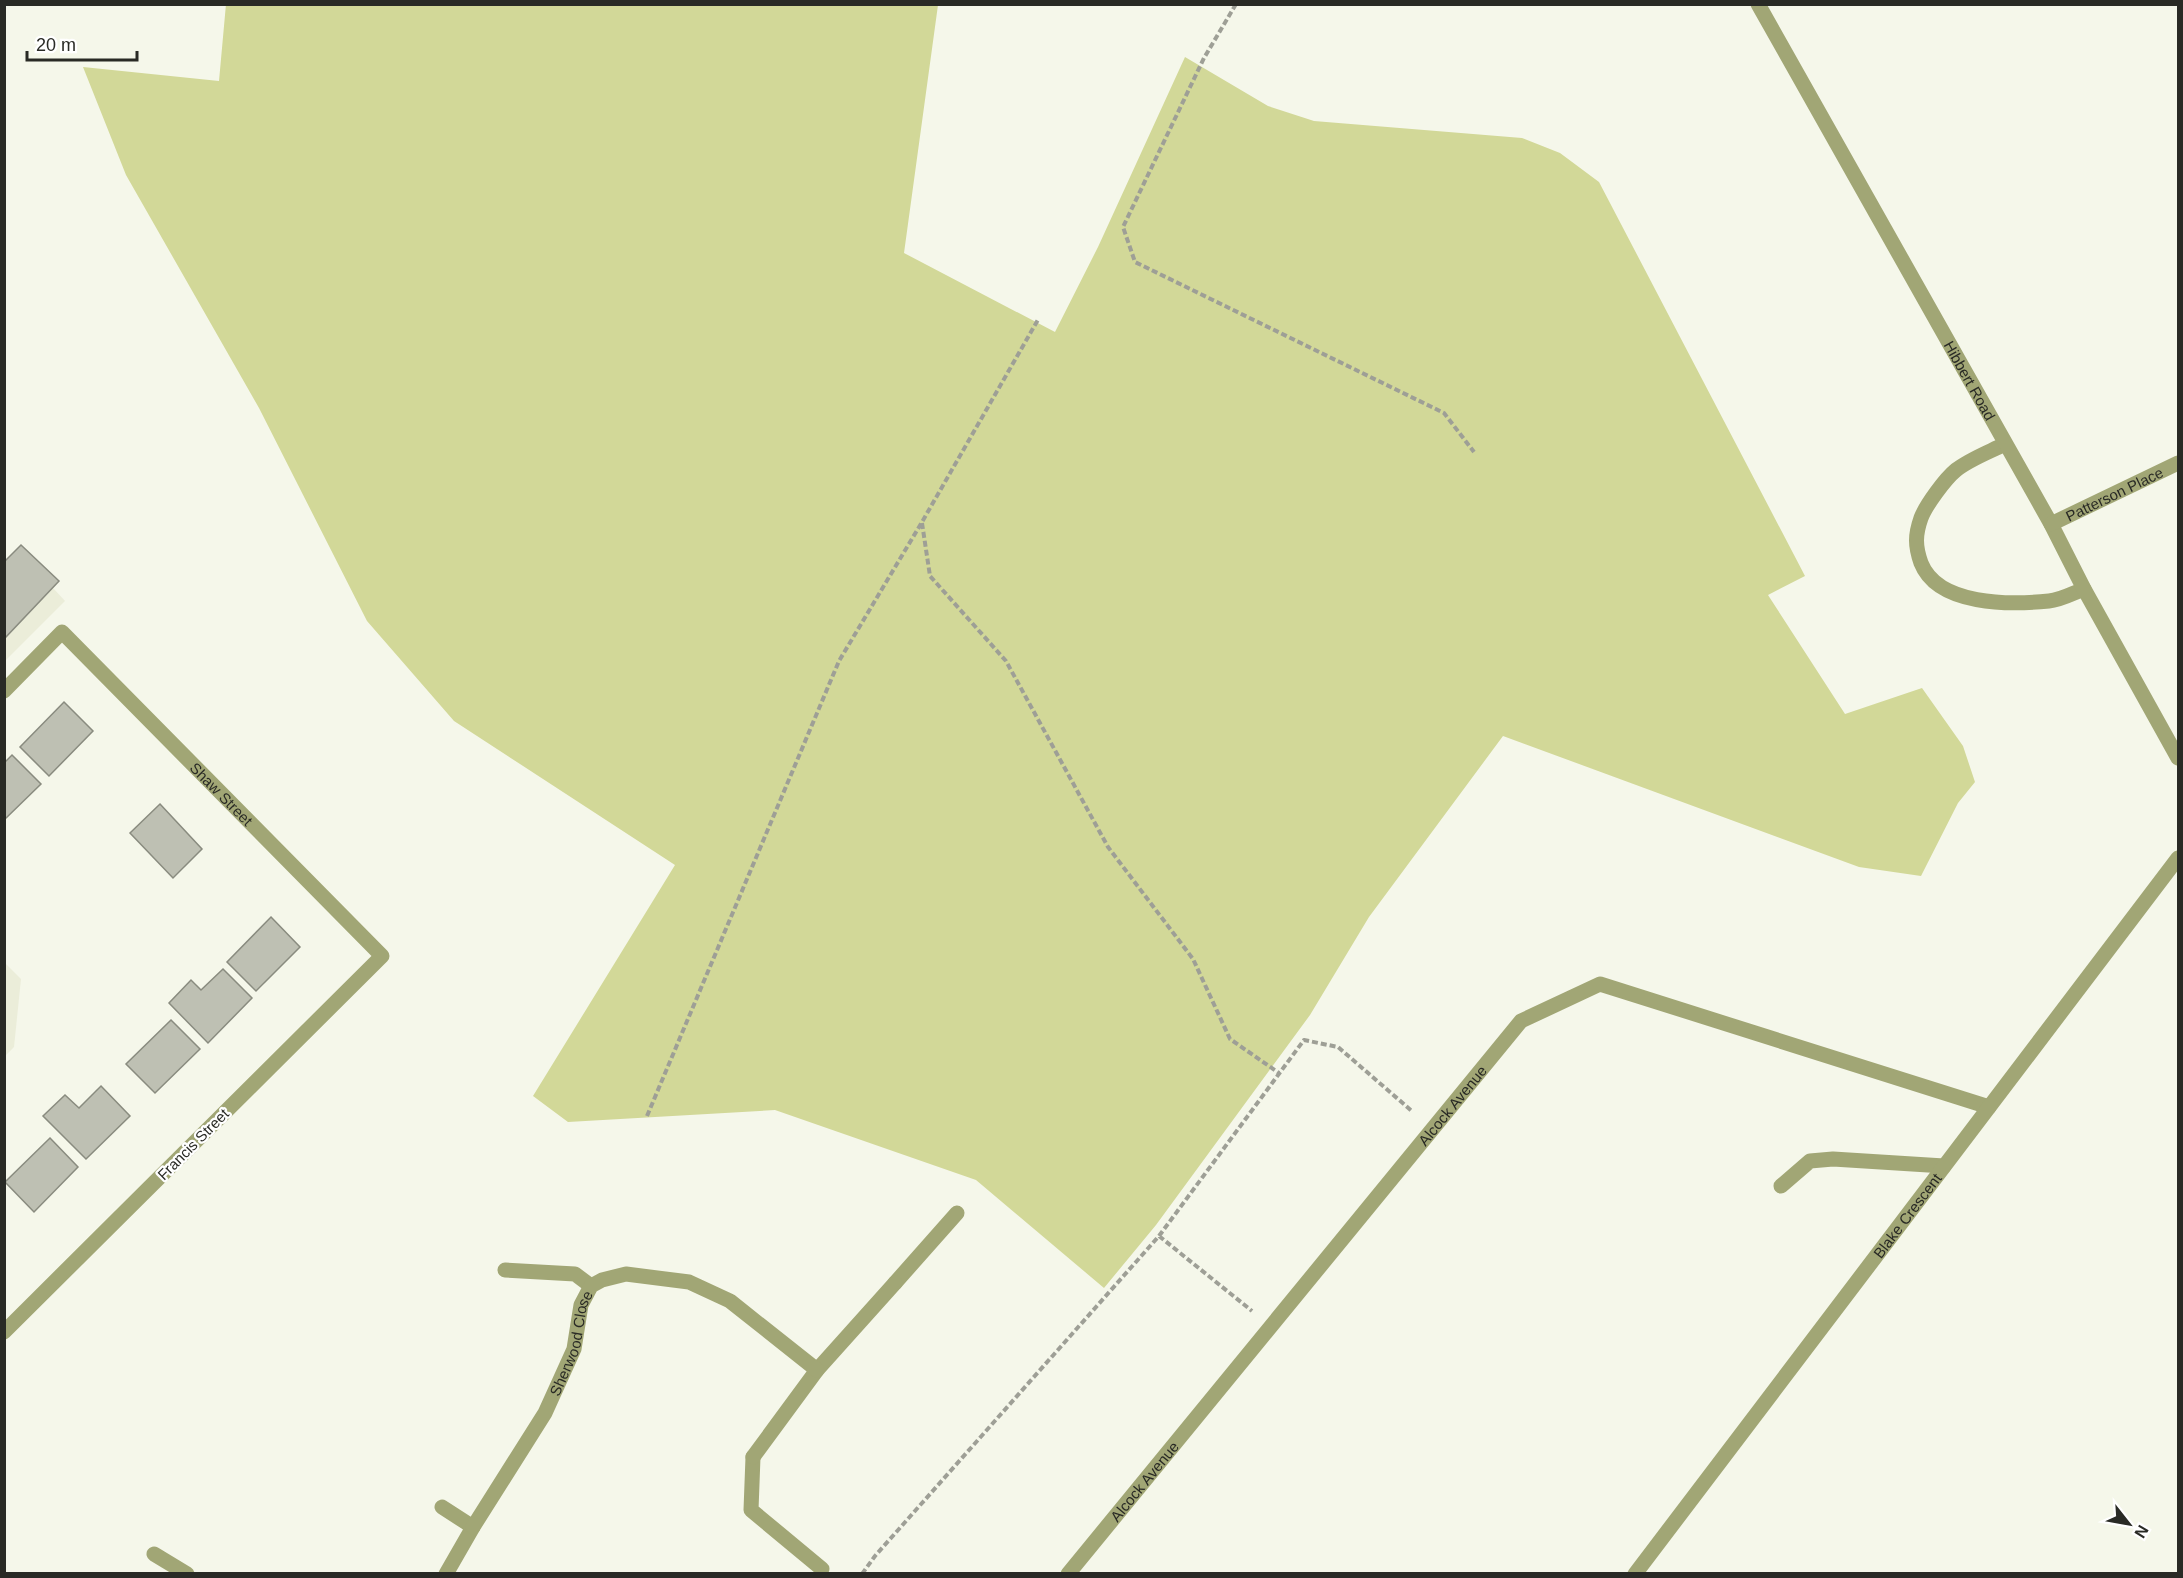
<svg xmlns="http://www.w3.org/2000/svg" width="2183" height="1578" font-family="Helvetica,sans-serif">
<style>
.built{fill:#ebedd9}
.green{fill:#d2d898}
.building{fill:#bec0b3;stroke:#898b7f;stroke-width:1.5}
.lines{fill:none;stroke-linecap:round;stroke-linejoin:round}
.path{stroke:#9e9f96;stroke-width:4;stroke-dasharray:6 3;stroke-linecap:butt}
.lane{stroke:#a1a675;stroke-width:15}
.street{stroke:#a1a675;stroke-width:15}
.labels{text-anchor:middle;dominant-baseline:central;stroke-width:4.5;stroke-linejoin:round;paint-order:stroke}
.street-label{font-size:15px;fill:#292a25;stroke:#fff}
</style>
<rect width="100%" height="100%" fill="#f5f7ea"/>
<path class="built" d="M 21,545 L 59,581 L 53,588 L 65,601 L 5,661 L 5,562 Z
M 5,963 L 21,979 L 14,1047 L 5,1056 Z"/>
<path class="green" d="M 226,4 L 938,5 L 904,253 L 1055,332 L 1098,247 L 1185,57 L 1268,106 L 1314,121 L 1522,138 L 1560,153 L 1599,182 L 1805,576 L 1768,595 L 1845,714 L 1922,688 L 1963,746 L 1975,782 L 1958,803 L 1921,876 L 1859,867 L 1503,736 L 1369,917 L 1310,1015 L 1156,1225 L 1104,1288 L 976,1180 L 775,1110 L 568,1122 L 533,1096 L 675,865 L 454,721 L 367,621 L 259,408 L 126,175 L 83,67 L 219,81 Z"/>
<path class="building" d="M 21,545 L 59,581 L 4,639 L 4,562 Z
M 64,702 L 93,731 L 49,776 L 20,747 Z
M 12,755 L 41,784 L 4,820 L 4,763 Z
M 160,804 L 202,849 L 173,878 L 130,833 Z
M 271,917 L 300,947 L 256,991 L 227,962 Z
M 223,969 L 252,998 L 208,1043 L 169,1003 L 191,980 L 201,990 Z
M 171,1020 L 200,1049 L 155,1093 L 126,1064 Z
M 101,1086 L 130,1116 L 86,1159 L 43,1116 L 65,1095 L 79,1108 Z
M 50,1138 L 78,1167 L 34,1212 L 5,1182 Z"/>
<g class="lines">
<path class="path" d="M 1236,4 L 1204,58 L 1123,227 L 1135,262 L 1444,413 L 1474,452
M 922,523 L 930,576 L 1006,661 L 1108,847 L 1193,959 L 1230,1039 L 1279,1073
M 647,1116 L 839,661 L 922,522 L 1039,318
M 1159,1236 L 1252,1311
M 862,1574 L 875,1556 L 1159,1236 L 1304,1040 L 1338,1047 L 1413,1112"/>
<path class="lane" d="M 2005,444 C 1989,452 1970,459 1956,470 C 1945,479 1926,505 1921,518 C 1915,535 1915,546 1921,563 C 1938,606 2010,605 2049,601 C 2061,600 2073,593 2084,589
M 1781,1186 L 1810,1161 L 1833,1159 L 1944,1166
M 505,1270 L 575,1274 L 591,1286
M 895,1283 L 957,1213
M 753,1457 L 751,1510 L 822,1569"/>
<g class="street">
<path id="s1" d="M 1758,4 L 2051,524 L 2084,589 L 2178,758"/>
<path id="s2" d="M 2051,524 L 2178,463"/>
<path id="s3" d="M 4,691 L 62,632 L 382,956 L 4,1332"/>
<path d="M 753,1457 L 817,1370 L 895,1283"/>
<path d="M 442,1507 L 473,1527 L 446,1574"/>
<path id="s4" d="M 473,1527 L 545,1413 L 574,1349 L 581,1305 L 591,1286 L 602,1280 L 626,1274 L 689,1282 L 730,1301 L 817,1370"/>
<path d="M 154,1554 L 187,1574"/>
<path id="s5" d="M 1068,1574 L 1521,1021 L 1600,984 L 1989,1107"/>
<path id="s6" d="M 1635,1574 L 2178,858"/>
</g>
</g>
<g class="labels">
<g class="street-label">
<text stroke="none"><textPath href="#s1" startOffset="432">Hibbert Road</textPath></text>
<text stroke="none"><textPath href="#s2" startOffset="70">Patterson Place</textPath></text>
<text stroke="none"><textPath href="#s3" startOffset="310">Shaw Street</textPath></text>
<text stroke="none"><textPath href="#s5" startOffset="606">Alcock Avenue</textPath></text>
<text transform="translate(193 1144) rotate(-45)">Francis Street</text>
<text stroke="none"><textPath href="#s6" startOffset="450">Blake Crescent</textPath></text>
<text stroke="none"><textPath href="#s4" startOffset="210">Sherwood Close</textPath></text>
<text stroke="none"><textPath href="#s5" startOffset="120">Alcock Avenue</textPath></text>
</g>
</g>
<rect width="2183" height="1578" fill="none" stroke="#292a25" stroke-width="12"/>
<g transform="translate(2129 1524) rotate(121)" stroke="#ffffff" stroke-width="4.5" paint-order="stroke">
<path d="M0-4.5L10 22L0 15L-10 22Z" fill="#292a25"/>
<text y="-9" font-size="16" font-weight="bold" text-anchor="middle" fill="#292a25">N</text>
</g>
<path d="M27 51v9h110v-9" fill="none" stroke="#292a25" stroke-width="3"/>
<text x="36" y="51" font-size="18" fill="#292a25" stroke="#ffffff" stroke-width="4.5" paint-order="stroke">20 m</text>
</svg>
